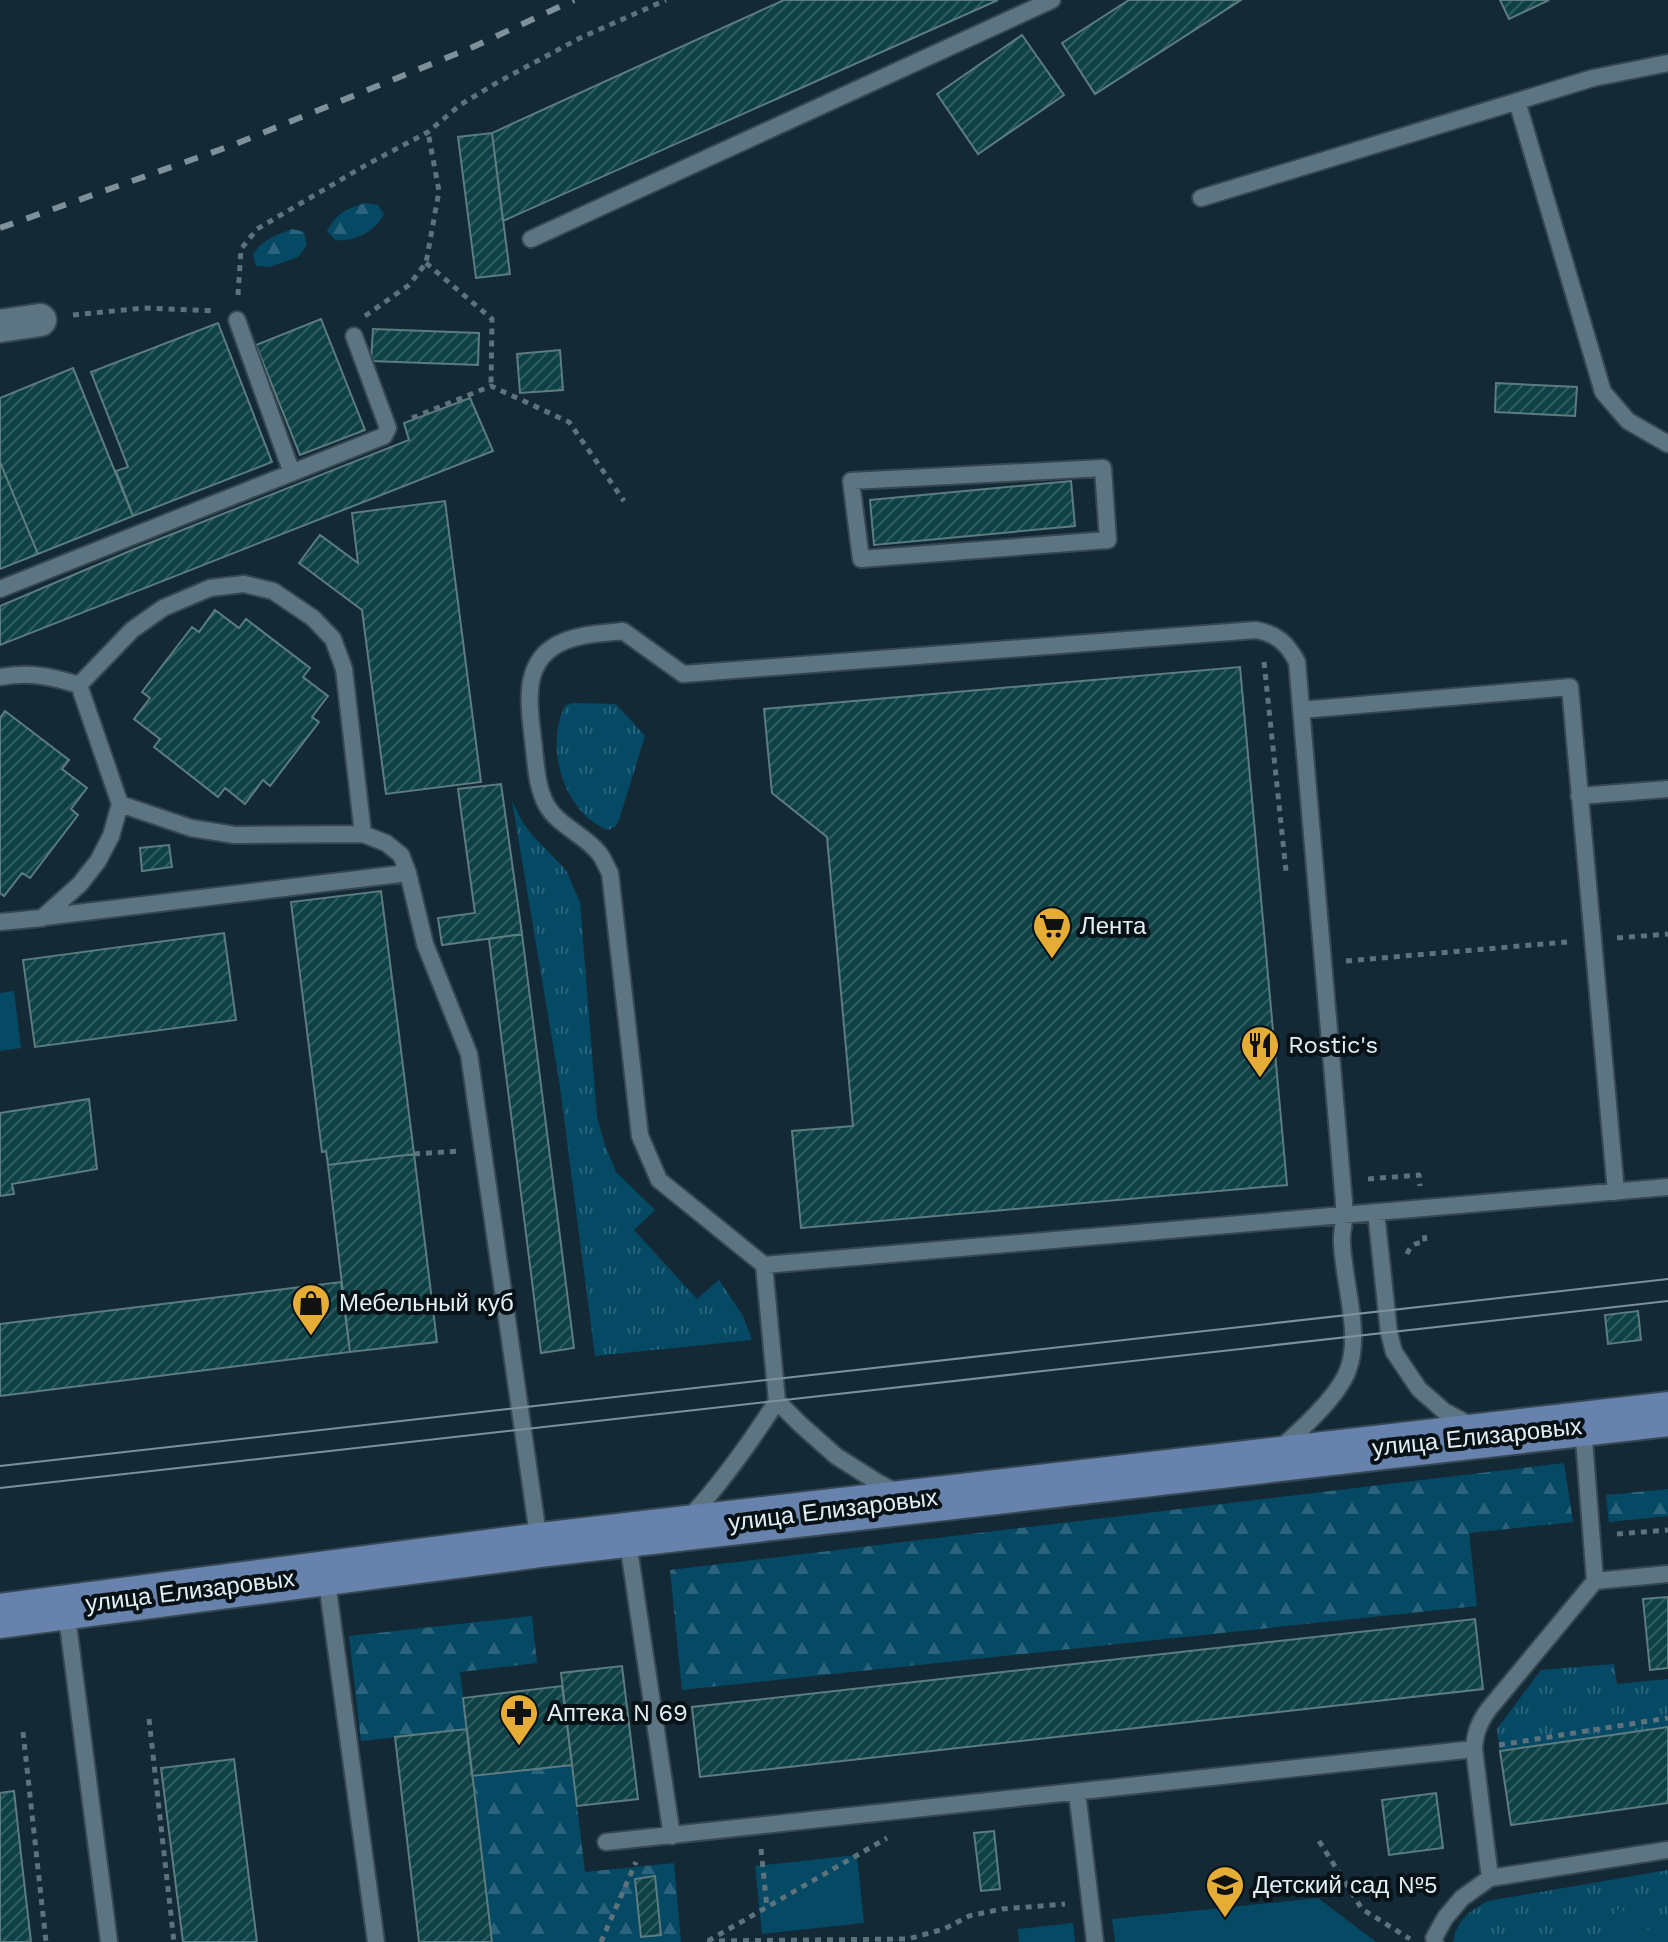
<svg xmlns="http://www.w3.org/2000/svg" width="1668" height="1942" font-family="'Work Sans',sans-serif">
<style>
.grass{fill:url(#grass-tufts)}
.forest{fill:url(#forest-firs)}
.park{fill:#054965}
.building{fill:url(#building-hatch);stroke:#5d7c7f;stroke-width:2}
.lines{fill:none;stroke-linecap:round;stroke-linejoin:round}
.lane-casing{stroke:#364751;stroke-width:20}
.street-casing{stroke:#364751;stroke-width:36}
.primary-casing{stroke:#364751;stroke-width:48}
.path{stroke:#5e727c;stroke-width:5;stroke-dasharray:6 6;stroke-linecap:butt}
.lane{stroke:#5d7583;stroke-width:16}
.street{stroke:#5d7583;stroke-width:32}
.primary{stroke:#6782ac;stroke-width:44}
.tram{stroke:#7e909a;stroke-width:2}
.rail{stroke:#7e909a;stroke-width:6;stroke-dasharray:14 14;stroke-linecap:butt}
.labels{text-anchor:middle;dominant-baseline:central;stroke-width:8;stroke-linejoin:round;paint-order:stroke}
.poi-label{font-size:24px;fill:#e2eff7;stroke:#081116;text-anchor:start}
.street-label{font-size:24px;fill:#e2eff7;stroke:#081116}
</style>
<defs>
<pattern id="grass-tufts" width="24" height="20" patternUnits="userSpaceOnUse" patternTransform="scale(2)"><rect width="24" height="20" fill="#054965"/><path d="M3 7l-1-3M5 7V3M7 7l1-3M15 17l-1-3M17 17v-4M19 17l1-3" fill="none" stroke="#29647c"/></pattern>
<pattern id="forest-firs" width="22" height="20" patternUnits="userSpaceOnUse" patternTransform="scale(2)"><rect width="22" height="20" fill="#054965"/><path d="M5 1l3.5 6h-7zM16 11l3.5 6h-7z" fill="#29647c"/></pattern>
<pattern id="building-hatch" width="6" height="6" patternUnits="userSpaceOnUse" patternTransform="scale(2)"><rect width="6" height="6" fill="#0e4145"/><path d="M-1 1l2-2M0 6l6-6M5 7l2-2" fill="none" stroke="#315d61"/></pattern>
</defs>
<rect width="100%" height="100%" fill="#132a36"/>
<path class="grass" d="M 571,703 L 616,704 L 645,736 L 619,820 L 615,827 L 608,830 C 564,813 544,747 565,706 Z
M 512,801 L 523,823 L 533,836 L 566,870 L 580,902 L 597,1117 L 605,1145 L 616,1172 L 655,1210 L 634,1230 L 697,1299 L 719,1280 L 743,1316 L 752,1340 L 595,1356 L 559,1080 Z
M 1614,1664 L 1617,1684 L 1668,1679 L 1668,1727 L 1500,1751 L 1497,1729 L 1541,1670 Z
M 1668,1870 L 1668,1942 L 1453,1942 C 1458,1919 1468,1912 1488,1901 Z"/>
<path class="forest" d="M 365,203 L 378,205 L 384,214 C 375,232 355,242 335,240 L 327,231 C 337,213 346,209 365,203 Z
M 292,229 L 304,232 L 307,245 L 298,257 L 270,267 L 256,266 L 253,255 C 261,240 277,235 292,229 Z
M 1564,1463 L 1573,1522 L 1469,1533 L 1477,1606 L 682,1690 L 670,1570 Z
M 1668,1489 L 1668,1516 L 1609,1522 L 1606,1495 Z
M 532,1616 L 537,1663 L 460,1672 L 467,1729 L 361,1741 L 349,1636 Z
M 572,1765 L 585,1872 L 674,1863 L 681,1942 L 492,1942 L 472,1776 Z"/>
<path class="park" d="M 14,991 L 21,1048 L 0,1051 L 0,993 Z
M 857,1855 L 864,1923 L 762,1934 L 755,1866 Z
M 1318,1898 L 1376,1942 L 1115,1942 L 1112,1919 Z
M 1619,1908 L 1665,1942 L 1592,1942 Z
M 1073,1923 L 1075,1942 L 1019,1942 L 1018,1929 Z"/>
<path class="building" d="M 784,0 L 998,0 L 503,221 L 492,133 Z
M 1129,0 L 1241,0 L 1095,94 L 1062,43 Z
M 1500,0 L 1549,0 L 1509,19 Z
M 1022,35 L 1064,95 L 978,154 L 937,94 Z
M 492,133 L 510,274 L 476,278 L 458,137 Z
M 321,319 L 365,430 L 300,455 L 256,345 Z
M 218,323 L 272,462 L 133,516 L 116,471 L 128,467 L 91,372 Z
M 373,329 L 479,333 L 478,365 L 371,361 Z
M 560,350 L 563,390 L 520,393 L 517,354 Z
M 73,368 L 133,516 L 38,554 L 0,462 L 0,398 Z
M 1496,383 L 1577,387 L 1575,416 L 1495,412 Z
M 470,398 L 493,451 L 0,645 L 0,606 L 137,548 L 409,440 L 404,423 Z
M 0,462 L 38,554 L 0,569 Z
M 1071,481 L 1075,526 L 874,545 L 870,500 Z
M 445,501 L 481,782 L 386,794 L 362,610 L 299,563 L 320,535 L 358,563 L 352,513 Z
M 215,610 L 239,628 L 246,619 L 310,668 L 303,677 L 328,696 L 312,717 L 319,722 L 270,786 L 263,780 L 245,804 L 225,788 L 218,797 L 154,747 L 160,739 L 134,719 L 150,698 L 142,692 L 192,627 L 199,632 Z
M 1240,667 L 1287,1185 L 801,1228 L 792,1131 L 853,1126 L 827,837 L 772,793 L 764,709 Z
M 5,711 L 69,760 L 62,769 L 87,788 L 71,809 L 78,815 L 30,878 L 22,873 L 4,896 L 0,893 L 0,718 Z
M 501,784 L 522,934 L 442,945 L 438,918 L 475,913 L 458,789 Z
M 169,845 L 172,867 L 142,871 L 140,848 Z
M 381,891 L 414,1154 L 328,1165 L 326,1151 L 322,1152 L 291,902 Z
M 224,933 L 236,1020 L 35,1047 L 23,960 Z
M 522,934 L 574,1348 L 541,1353 L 489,939 Z
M 89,1099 L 97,1169 L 12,1184 L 14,1194 L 0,1196 L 0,1113 Z
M 414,1154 L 437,1342 L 350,1352 L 328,1165 Z
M 341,1282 L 350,1352 L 0,1396 L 0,1324 Z
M 1638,1311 L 1641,1340 L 1608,1344 L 1605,1315 Z
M 1668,1597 L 1668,1668 L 1650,1670 L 1643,1599 Z
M 1475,1619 L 1483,1689 L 700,1777 L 692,1707 Z
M 622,1666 L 638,1799 L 577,1806 L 561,1673 Z
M 562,1686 L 572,1765 L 472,1776 L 463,1698 Z
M 1668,1727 L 1668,1803 L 1511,1825 L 1500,1751 Z
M 467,1729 L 492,1942 L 419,1942 L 395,1737 Z
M 234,1759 L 257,1942 L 183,1942 L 161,1768 Z
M 14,1791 L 21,1855 L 31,1942 L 0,1942 L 0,1793 Z
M 1436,1793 L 1443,1848 L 1389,1855 L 1382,1800 Z
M 994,1831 L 1000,1889 L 981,1891 L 974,1833 Z
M 655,1876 L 661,1935 L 641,1937 L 635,1879 Z"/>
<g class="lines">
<defs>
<path id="lane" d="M 1517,101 L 1603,392 L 1628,421 L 1668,444
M 1201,198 L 1593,78 L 1668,63
M 531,239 L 1052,0
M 237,320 L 292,473
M 1103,468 L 1108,540 L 861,559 L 851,481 Z
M 0,589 L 384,436 L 388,428 L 354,336
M 0,677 C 30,672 50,676 79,685 L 132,630 L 163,608 L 210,588 L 244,584 L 273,591 L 313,618 L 333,639 L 344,669 L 363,834
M 79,685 L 120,804
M 1301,710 L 1570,687 L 1616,1192
M 1579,796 L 1668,789
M 44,917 L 408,873
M 0,922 L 42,918 L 80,884 L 98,861 L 111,836 L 120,804 L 191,828 L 235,835 L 363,834 L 386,843 L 401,855 L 408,873 L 425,944 L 469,1054 L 539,1542
M 1376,1212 L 1389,1333 L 1394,1352 L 1419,1389 L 1444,1411 L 1472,1426
M 764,1265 L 659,1180 L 640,1136 L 610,873 C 606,866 603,857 598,852 C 583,834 559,826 547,806 C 536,787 536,762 533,740 C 528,698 521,652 574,638 C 589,633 607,633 623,631 L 683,674 L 1256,630 C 1277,634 1287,643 1297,662 L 1342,1180 C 1343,1193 1345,1205 1344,1217 C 1344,1226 1341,1234 1342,1242 C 1343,1281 1362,1333 1348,1370 C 1338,1397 1301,1430 1279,1449
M 898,1493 L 877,1482 L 836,1456 L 800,1424 L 777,1401 L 764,1265 L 1668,1187
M 687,1520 C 722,1483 750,1443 777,1401
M 627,1536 L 672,1836
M 326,1575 L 376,1942
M 1595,1581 L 1668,1574
M 66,1609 L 109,1942
M 1077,1792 L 1095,1942
M 606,1842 L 1474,1749
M 1490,1878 L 1474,1749 C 1475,1733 1479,1723 1488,1710 L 1595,1581 L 1583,1427
M 1435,1942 L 1434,1938 L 1445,1918 L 1462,1898 L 1490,1878 L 1668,1850"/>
<path id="street" d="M 0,326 L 40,320"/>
<path id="primary" d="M 0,1616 L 540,1545 L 1668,1414"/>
</defs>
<use href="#lane" class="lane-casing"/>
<use href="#street" class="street-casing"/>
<use href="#primary" class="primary-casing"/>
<path class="path" d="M 426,263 L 492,319 L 491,386
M 238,295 L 241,249 L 257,229 L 366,165 L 428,132 L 460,105 L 498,82 L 580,38 L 666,0
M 73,315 L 144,308 L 214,311
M 365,316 L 409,285 L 426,263 L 439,191 L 428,132
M 412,418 L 491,386 L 569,422 L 624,501
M 1264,662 L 1286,871
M 1617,938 L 1668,934
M 1346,961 L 1567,942
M 414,1154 L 461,1151
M 1368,1179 L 1419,1175 L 1420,1186
M 1407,1254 C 1411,1244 1416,1243 1425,1242 L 1424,1232
M 1617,1534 L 1668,1530
M 149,1719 L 174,1942
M 23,1732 L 46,1942
M 1499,1745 L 1668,1718
M 1319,1841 L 1362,1909 L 1410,1939
M 761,1849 L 767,1908
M 707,1941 L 908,1939 L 944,1929 L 969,1916 L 1002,1909 L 1065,1904
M 708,1941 L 887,1838
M 601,1942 L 636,1862"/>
<use href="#lane" class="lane"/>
<use href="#street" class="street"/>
<use href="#primary" class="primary"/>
<path class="tram" d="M 0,1466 L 1668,1279
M 0,1488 L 1668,1301"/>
<path class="rail" d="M 0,228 L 233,145 L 473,47 L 574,0"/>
</g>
<defs>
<symbol id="supermarket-pin" viewBox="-11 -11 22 30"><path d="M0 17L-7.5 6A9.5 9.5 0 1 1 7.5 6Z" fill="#e5ad36" stroke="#081116"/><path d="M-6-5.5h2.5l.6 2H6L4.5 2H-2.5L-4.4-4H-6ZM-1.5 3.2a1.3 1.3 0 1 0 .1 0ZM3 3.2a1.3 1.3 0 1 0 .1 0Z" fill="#111"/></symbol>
<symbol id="restaurant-pin" viewBox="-11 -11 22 30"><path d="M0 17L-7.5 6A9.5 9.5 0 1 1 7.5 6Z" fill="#e5ad36" stroke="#081116"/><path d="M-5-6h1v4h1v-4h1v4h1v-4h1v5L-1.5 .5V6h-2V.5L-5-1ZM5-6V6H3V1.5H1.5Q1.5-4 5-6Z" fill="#111"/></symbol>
<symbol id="shop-pin" viewBox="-11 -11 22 30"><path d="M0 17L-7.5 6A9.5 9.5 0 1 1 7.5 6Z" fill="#e5ad36" stroke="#081116"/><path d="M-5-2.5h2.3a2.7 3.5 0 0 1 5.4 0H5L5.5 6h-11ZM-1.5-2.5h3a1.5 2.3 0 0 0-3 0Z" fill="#111"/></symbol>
<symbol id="pharmacy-pin" viewBox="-11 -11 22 30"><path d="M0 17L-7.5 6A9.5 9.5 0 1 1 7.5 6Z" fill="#e5ad36" stroke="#081116"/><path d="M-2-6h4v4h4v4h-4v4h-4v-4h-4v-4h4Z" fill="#111"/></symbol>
<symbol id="school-pin" viewBox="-11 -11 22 30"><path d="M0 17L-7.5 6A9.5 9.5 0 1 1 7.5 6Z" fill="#e5ad36" stroke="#081116"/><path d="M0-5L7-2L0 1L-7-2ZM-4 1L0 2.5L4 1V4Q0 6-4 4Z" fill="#111"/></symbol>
</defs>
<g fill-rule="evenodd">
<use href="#supermarket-pin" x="1030" y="904" width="44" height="60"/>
<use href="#restaurant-pin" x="1238" y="1023" width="44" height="60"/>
<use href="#shop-pin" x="289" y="1281" width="44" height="60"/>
<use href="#pharmacy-pin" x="497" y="1691" width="44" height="60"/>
<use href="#school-pin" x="1203" y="1863" width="44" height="60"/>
</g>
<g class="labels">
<g class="poi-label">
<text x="1080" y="926">Лента</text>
<text x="1288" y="1045">Rostic's</text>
<text x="339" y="1303">Мебельный куб</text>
<text x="547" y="1713">Аптека N 69</text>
<text x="1253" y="1885">Детский сад №5</text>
</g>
<g class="street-label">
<text transform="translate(1477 1437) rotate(-6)">улица Елизаровых</text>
<text transform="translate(833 1510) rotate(-7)">улица Елизаровых</text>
<text transform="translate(190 1591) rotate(-7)">улица Елизаровых</text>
</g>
</g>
</svg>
